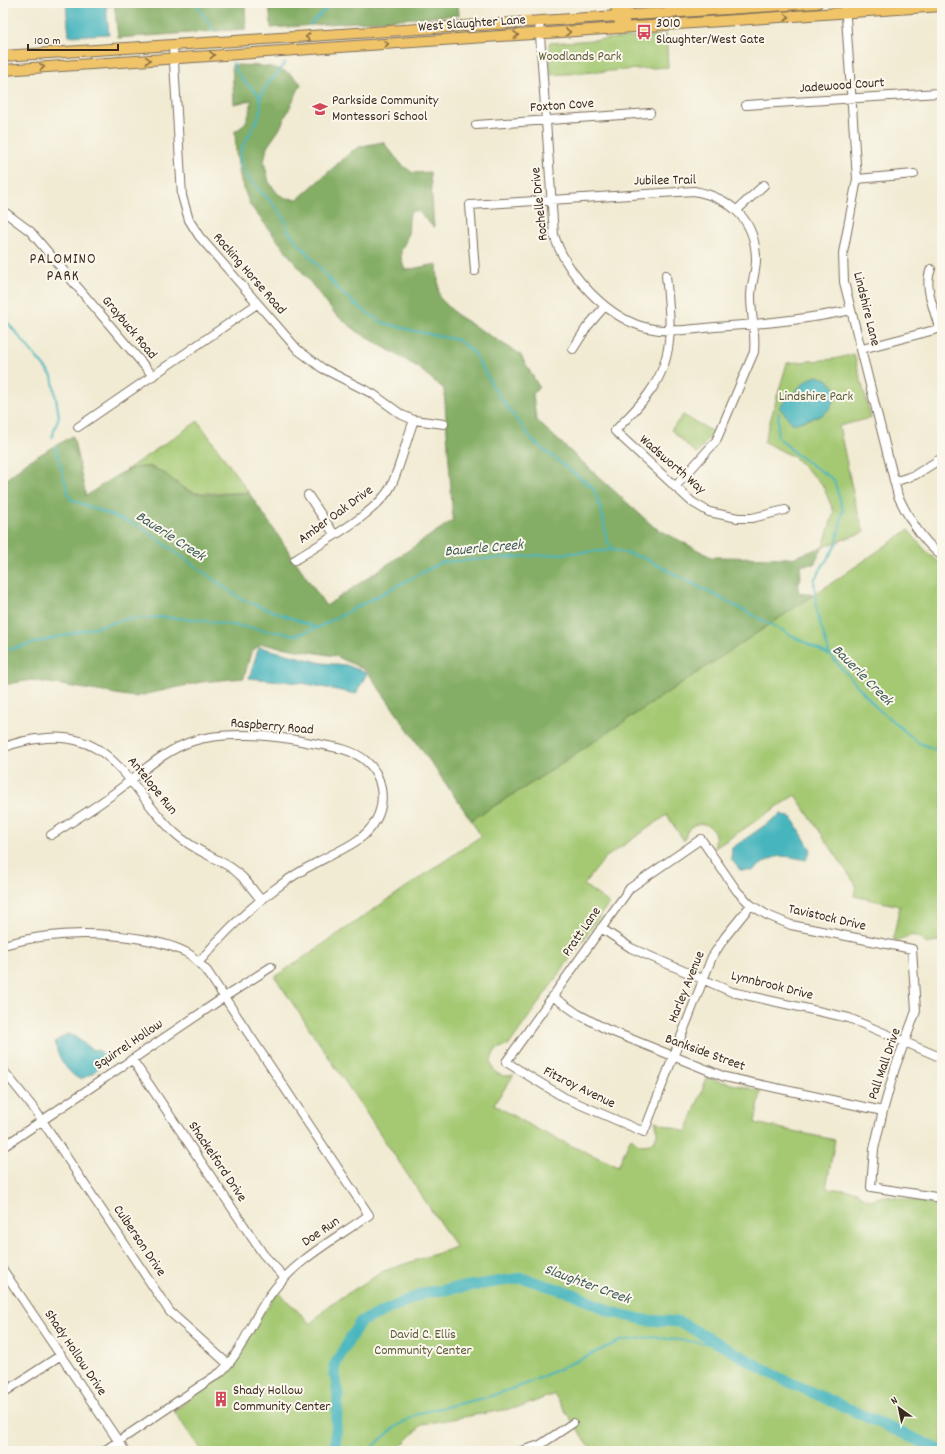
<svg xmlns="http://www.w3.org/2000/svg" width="945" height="1454" font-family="Dekko,sans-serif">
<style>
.green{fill:#a5c973;stroke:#707a48}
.forest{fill:#84ad65;stroke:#606c42}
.water{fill:#46b5be;stroke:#40706e}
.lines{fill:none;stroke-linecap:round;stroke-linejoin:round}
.stream{stroke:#46b5be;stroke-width:2}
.river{stroke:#46b5be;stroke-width:11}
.minor-casing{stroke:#7b6e5d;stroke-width:10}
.major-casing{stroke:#7b6e5d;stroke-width:12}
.minor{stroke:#fff;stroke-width:8}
.major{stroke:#f0c469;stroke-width:10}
.oneway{stroke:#8c6f40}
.labels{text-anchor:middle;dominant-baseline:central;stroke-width:4;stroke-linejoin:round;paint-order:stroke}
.street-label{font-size:14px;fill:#3b2a1e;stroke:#fbf7ec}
.poi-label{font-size:14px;fill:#3b2a1e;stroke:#fbf7ec;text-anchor:start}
.park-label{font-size:14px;fill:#5b5a38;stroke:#fbf7ec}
.neighbourhood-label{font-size:15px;letter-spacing:1px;fill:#3b2a1e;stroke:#fbf7ec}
.water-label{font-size:15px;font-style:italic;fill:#3f5b56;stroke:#fbf7ec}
</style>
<rect width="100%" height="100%" fill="#fbf7ec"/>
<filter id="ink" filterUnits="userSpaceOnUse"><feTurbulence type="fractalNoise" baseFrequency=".025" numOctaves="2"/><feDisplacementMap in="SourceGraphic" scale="8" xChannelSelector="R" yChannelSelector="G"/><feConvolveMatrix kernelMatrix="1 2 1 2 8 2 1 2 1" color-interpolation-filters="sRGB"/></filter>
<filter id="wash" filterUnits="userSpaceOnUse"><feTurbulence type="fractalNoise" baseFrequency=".012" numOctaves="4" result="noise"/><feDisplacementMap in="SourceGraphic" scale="16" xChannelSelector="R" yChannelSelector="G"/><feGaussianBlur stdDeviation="0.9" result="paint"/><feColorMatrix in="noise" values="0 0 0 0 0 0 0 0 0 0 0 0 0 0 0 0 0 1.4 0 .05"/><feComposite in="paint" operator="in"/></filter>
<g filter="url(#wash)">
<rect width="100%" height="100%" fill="#f1ebd3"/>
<path class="green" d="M 666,35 L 668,67 L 551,75 L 549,43 Z
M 854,354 L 871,418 L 839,426 L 855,502 L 864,532 L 823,547 L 834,512 L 822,484 L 794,457 L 764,442 L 787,363 L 834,359 Z
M 683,415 L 713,432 L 697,454 L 671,430 Z
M 198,421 L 249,493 L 195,493 L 182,487 L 164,473 L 150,466 L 126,470 Z
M 908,530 L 926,551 L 942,565 L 942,941 L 926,944 L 920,938 L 912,935 L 899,941 L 893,939 L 900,906 L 854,896 L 856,885 L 795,795 L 715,848 C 714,843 717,838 714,832 C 709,822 696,821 689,829 C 686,832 686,837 684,841 L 667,815 L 605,858 L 584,885 L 609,903 L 509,1045 L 497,1049 C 489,1057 489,1071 501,1075 C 506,1077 510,1075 514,1075 L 494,1104 C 534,1130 575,1148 618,1166 L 631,1137 C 638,1148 655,1148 657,1133 C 658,1129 656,1125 655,1121 L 686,1132 L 707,1078 L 761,1091 L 755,1123 L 835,1140 L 826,1188 L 857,1191 L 861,1196 L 869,1200 L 884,1196 L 942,1205 L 942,1451 L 592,1451 L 554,1394 L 521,1407 L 423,1424 L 396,1451 L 201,1451 L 174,1411 L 218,1378 L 278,1292 L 311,1324 L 329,1305 L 384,1271 L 456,1247 L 275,977 L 481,836 L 471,820 L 524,788 L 839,578 Z"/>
<path class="forest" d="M 114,3 L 245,3 L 246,29 L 118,38 Z
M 269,3 L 458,3 L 459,15 L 271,28 Z
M 232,65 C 256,66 285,63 301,84 L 279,130 L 267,147 L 264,162 L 269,182 L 278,194 L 286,198 L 298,199 L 352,151 L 362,146 L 383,142 L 402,165 L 413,173 L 430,172 L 434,228 L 418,211 L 412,211 C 407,218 410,225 408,233 C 404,252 396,246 405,270 L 437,264 L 439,297 L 458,316 L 520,354 L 539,387 L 533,394 L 536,420 L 654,527 L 711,557 L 792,558 L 823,547 L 814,564 L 801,565 L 798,592 L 814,595 L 524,788 L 471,820 L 367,671 L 336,656 L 261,644 L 251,652 L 244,678 L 201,682 L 134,697 L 31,680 L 3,685 L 3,482 L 27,462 L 73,436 L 86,496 C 109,481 137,454 165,474 C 175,481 183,491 196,493 C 213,496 232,493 249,493 L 326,606 L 453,520 L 444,389 L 416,366 L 358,332 L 335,314 L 250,205 L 241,181 L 236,153 L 235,131 C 249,124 249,114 252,100 L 234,104 Z"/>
<path class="water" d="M 66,3 L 112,3 L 112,6 L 106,6 L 109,34 L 69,36 Z
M 817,376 L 827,379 L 838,391 C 828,420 820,415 793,424 L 779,407 L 807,380 Z
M 259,647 L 322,663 L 346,665 L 367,673 L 356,694 L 302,683 L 249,678 Z
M 781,814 L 792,818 L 811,850 L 806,860 C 779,854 775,854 752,871 L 740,870 L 731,859 L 732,848 Z
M 67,1034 C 77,1035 83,1045 92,1049 C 96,1051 100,1049 103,1054 C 105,1067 91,1075 81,1079 C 70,1078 53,1051 56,1041 Z"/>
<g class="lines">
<path class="stream" d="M 196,3 L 214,32
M 309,25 L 333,3
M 233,63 C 236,69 238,75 242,79 C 247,85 254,89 258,94 C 271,115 237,143 240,160 C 246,189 284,202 288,231 L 339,290 L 356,305 L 381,322 L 414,331 L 458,340 L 473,352 L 498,395 L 534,442 L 594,489 L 603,517 L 606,538 L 610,546 L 615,550
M 259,99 L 269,82 L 276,75 L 285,63
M 3,317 L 52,376 L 59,416 L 52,437
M 779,413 L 777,436 L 796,454 L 834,480 L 843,510 L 836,545 L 814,580 L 817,613 L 830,656
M 55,446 L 70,499 L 139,526 L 241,599 L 317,628 L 442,562 L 615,550 L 644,558 L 831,656 L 878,709 L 919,743 L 942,752
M 3,651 L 128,619 L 161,617 L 199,620 L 296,635 L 317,628
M 368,1451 L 394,1428 L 419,1413 L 488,1397 L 526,1384 L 620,1341 L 651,1337 L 722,1345"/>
<path class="river" d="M 336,1451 L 335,1447 L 338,1396 L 334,1366 L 360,1322 L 424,1293 L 522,1278 L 574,1294 L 611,1312 L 645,1320 L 680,1322 L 778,1377 L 942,1451"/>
</g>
</g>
<g filter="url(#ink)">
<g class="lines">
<defs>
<path id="minor" d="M 845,3 L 857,179 L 843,253 L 844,282 L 898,496 C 908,517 923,542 942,556
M 539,21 L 554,235 C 566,274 608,319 648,328 C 670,333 693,329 715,327 C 761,324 806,320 851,310
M 173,46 L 182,196 L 189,220 L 199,236 L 298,350 L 322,368 L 373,394 L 402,415 L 414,420 L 444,424
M 746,105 L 939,93
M 476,125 L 650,113
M 857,179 L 914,174
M 737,210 L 764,185
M 3,211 L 30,231 L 153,376
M 931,269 C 923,286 935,311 939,328
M 475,271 L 470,205 L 694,191 C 731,198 756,220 756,260 C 756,272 751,284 751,296 C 751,315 756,333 754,352 L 716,441 L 675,487
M 666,275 C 670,318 677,355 649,393 C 639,407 626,419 615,431 L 692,502 L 709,512 L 738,518 L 752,518 L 785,510
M 573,349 L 587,327 L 605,306
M 862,349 L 942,328
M 78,427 L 257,304
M 894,482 L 915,475 L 942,458
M 308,495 L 334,534
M 295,560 C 321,543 380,512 392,484 C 401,464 406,441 414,420
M 3,748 C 16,742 32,739 47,738 C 116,732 133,796 176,834 C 192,849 212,856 230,867 C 243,875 252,889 261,900
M 51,835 C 72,822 93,809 113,794 C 139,775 162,751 193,741 C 224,731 274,735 306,742 C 326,746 350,747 366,761 C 383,775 386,802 376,820 C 365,842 337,851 316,863 C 302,870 288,879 275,889 C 247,910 222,935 199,962
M 751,905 L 725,937 L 712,957 L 644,1132 L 565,1098 L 506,1062 L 630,888 L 701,839 L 737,891 L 751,905 L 767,915 L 791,925 L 912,949 L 916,1011 L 895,1068 L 883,1111 L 874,1149 L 871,1187 L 942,1198
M 601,928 L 631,948 L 732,992 L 849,1018 L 942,1058
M 3,945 C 49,932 95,931 142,939 C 158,942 175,946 189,954 C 196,959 201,965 207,971 L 369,1215 C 335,1239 295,1260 270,1295 C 252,1319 243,1351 221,1372 L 104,1451
M 552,996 L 578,1014 L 606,1029 L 725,1077 L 883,1111
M 132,1059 L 263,1254 L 284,1277
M 3,1070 L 35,1110 L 170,1312 L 228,1364
M 3,1147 L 223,998 L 271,967
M 3,1270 L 125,1451
M 3,1393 L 61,1355
M 521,1451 L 540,1445 L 573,1423"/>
<path id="major" d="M 616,3 L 617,16 L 620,22
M 624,21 L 625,3
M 3,56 L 817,3
M 3,70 L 942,6"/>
</defs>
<use href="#minor" class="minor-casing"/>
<use href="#major" class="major-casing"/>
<use href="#minor" class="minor"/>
<use href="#major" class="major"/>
</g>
<defs><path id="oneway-chevron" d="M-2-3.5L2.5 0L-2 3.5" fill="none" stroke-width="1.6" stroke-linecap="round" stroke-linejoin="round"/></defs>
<g class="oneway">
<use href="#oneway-chevron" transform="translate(787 17) rotate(-4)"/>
<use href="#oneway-chevron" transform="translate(568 32) rotate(-3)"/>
<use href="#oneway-chevron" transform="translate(516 35) rotate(-3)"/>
<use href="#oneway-chevron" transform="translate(308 37) rotate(176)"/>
<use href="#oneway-chevron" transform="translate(386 44) rotate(-4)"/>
<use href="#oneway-chevron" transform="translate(212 55) rotate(-4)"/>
<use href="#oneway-chevron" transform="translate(148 60) rotate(-4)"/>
<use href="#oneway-chevron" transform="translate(42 67) rotate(-4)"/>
</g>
</g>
<defs>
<symbol id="bus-bare" viewBox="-9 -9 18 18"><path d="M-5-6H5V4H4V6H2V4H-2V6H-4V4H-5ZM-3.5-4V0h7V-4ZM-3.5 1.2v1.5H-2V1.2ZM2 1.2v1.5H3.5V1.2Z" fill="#d1495b" stroke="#fbf7ec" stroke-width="2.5" paint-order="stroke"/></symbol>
<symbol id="school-bare" viewBox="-9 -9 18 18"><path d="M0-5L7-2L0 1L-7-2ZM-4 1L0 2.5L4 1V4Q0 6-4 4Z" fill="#d1495b" stroke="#fbf7ec" stroke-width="2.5" paint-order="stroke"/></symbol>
<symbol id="building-bare" viewBox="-9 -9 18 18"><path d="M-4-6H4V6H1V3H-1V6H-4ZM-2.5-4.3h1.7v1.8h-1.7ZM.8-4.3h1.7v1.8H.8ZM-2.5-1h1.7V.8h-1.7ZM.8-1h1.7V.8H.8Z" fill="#d1495b" stroke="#fbf7ec" stroke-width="2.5" paint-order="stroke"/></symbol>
</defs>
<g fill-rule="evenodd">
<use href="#bus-bare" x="633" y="21" width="22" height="22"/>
<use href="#school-bare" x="309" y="98" width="22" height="22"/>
<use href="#building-bare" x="210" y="1388" width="22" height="22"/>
</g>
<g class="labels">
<g class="street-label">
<text transform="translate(472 24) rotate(-4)">West Slaughter Lane</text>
<text transform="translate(842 86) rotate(-4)">Jadewood Court</text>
<text transform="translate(562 106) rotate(-4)">Foxton Cove</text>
<text transform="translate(665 181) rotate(-1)">Jubilee Trail</text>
<text transform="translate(540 204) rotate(-96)">Rochelle Drive</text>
<text transform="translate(249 274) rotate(49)">Rocking Horse Road</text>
<text transform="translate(866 309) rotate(76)">Lindshire Lane</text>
<text transform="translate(129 328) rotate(50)">Graybuck Road</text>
<text transform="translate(672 465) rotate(41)">Wadsworth Way</text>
<text transform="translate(336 515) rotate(-36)">Amber Oak Drive</text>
<text transform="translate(272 727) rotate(5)">Raspberry Road</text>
<text transform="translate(152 786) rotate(51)">Antelope Run</text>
<text transform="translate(827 918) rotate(13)">Tavistock Drive</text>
<text transform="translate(582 932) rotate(-55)">Pratt Lane</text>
<text transform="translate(772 986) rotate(14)">Lynnbrook Drive</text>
<text transform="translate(687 987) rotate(-68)">Harley Avenue</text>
<text transform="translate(129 1045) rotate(-34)">Squirrel Hollow</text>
<text transform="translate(705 1053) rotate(20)">Bankside Street</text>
<text transform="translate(885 1064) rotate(-71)">Pall Mall Drive</text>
<text transform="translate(579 1088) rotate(26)">Fitzroy Avenue</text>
<text transform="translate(217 1162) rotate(56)">Shackelford Drive</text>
<text transform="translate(321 1232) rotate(-34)">Doe Run</text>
<text transform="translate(139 1241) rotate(56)">Culberson Drive</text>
<text transform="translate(75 1353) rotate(56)">Shady Hollow Drive</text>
</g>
<g class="poi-label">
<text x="656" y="24">3010<tspan x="656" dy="16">Slaughter/West Gate</tspan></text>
<text x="332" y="101">Parkside Community<tspan x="332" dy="16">Montessori School</tspan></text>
<text x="233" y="1391">Shady Hollow<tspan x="233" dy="16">Community Center</tspan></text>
</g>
<g class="park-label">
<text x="580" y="57">Woodlands Park</text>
<text x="816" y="397">Lindshire Park</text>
<text x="423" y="1335">David C. Ellis<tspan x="423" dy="16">Community Center</tspan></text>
</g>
<g class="neighbourhood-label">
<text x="63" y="260">PALOMINO<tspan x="63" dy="17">PARK</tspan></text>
</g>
<g class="water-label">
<text transform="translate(170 537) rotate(33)">Bauerle Creek</text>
<text transform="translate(484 549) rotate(-5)">Bauerle Creek</text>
<text transform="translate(862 676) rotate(45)">Bauerle Creek</text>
<text transform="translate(587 1285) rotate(20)">Slaughter Creek</text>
</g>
</g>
<rect width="945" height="1454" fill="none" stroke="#fbf7ec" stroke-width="16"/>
<g transform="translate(899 1408) rotate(327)" stroke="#fbf7ec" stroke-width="3" paint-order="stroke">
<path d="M0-3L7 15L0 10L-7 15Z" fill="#3b2a1e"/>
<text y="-6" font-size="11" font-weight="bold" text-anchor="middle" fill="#3b2a1e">N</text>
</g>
<path d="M28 44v6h90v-6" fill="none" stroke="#3b2a1e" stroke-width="2"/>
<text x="34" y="44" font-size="12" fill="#3b2a1e" stroke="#fbf7ec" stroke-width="3" paint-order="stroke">100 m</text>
</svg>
